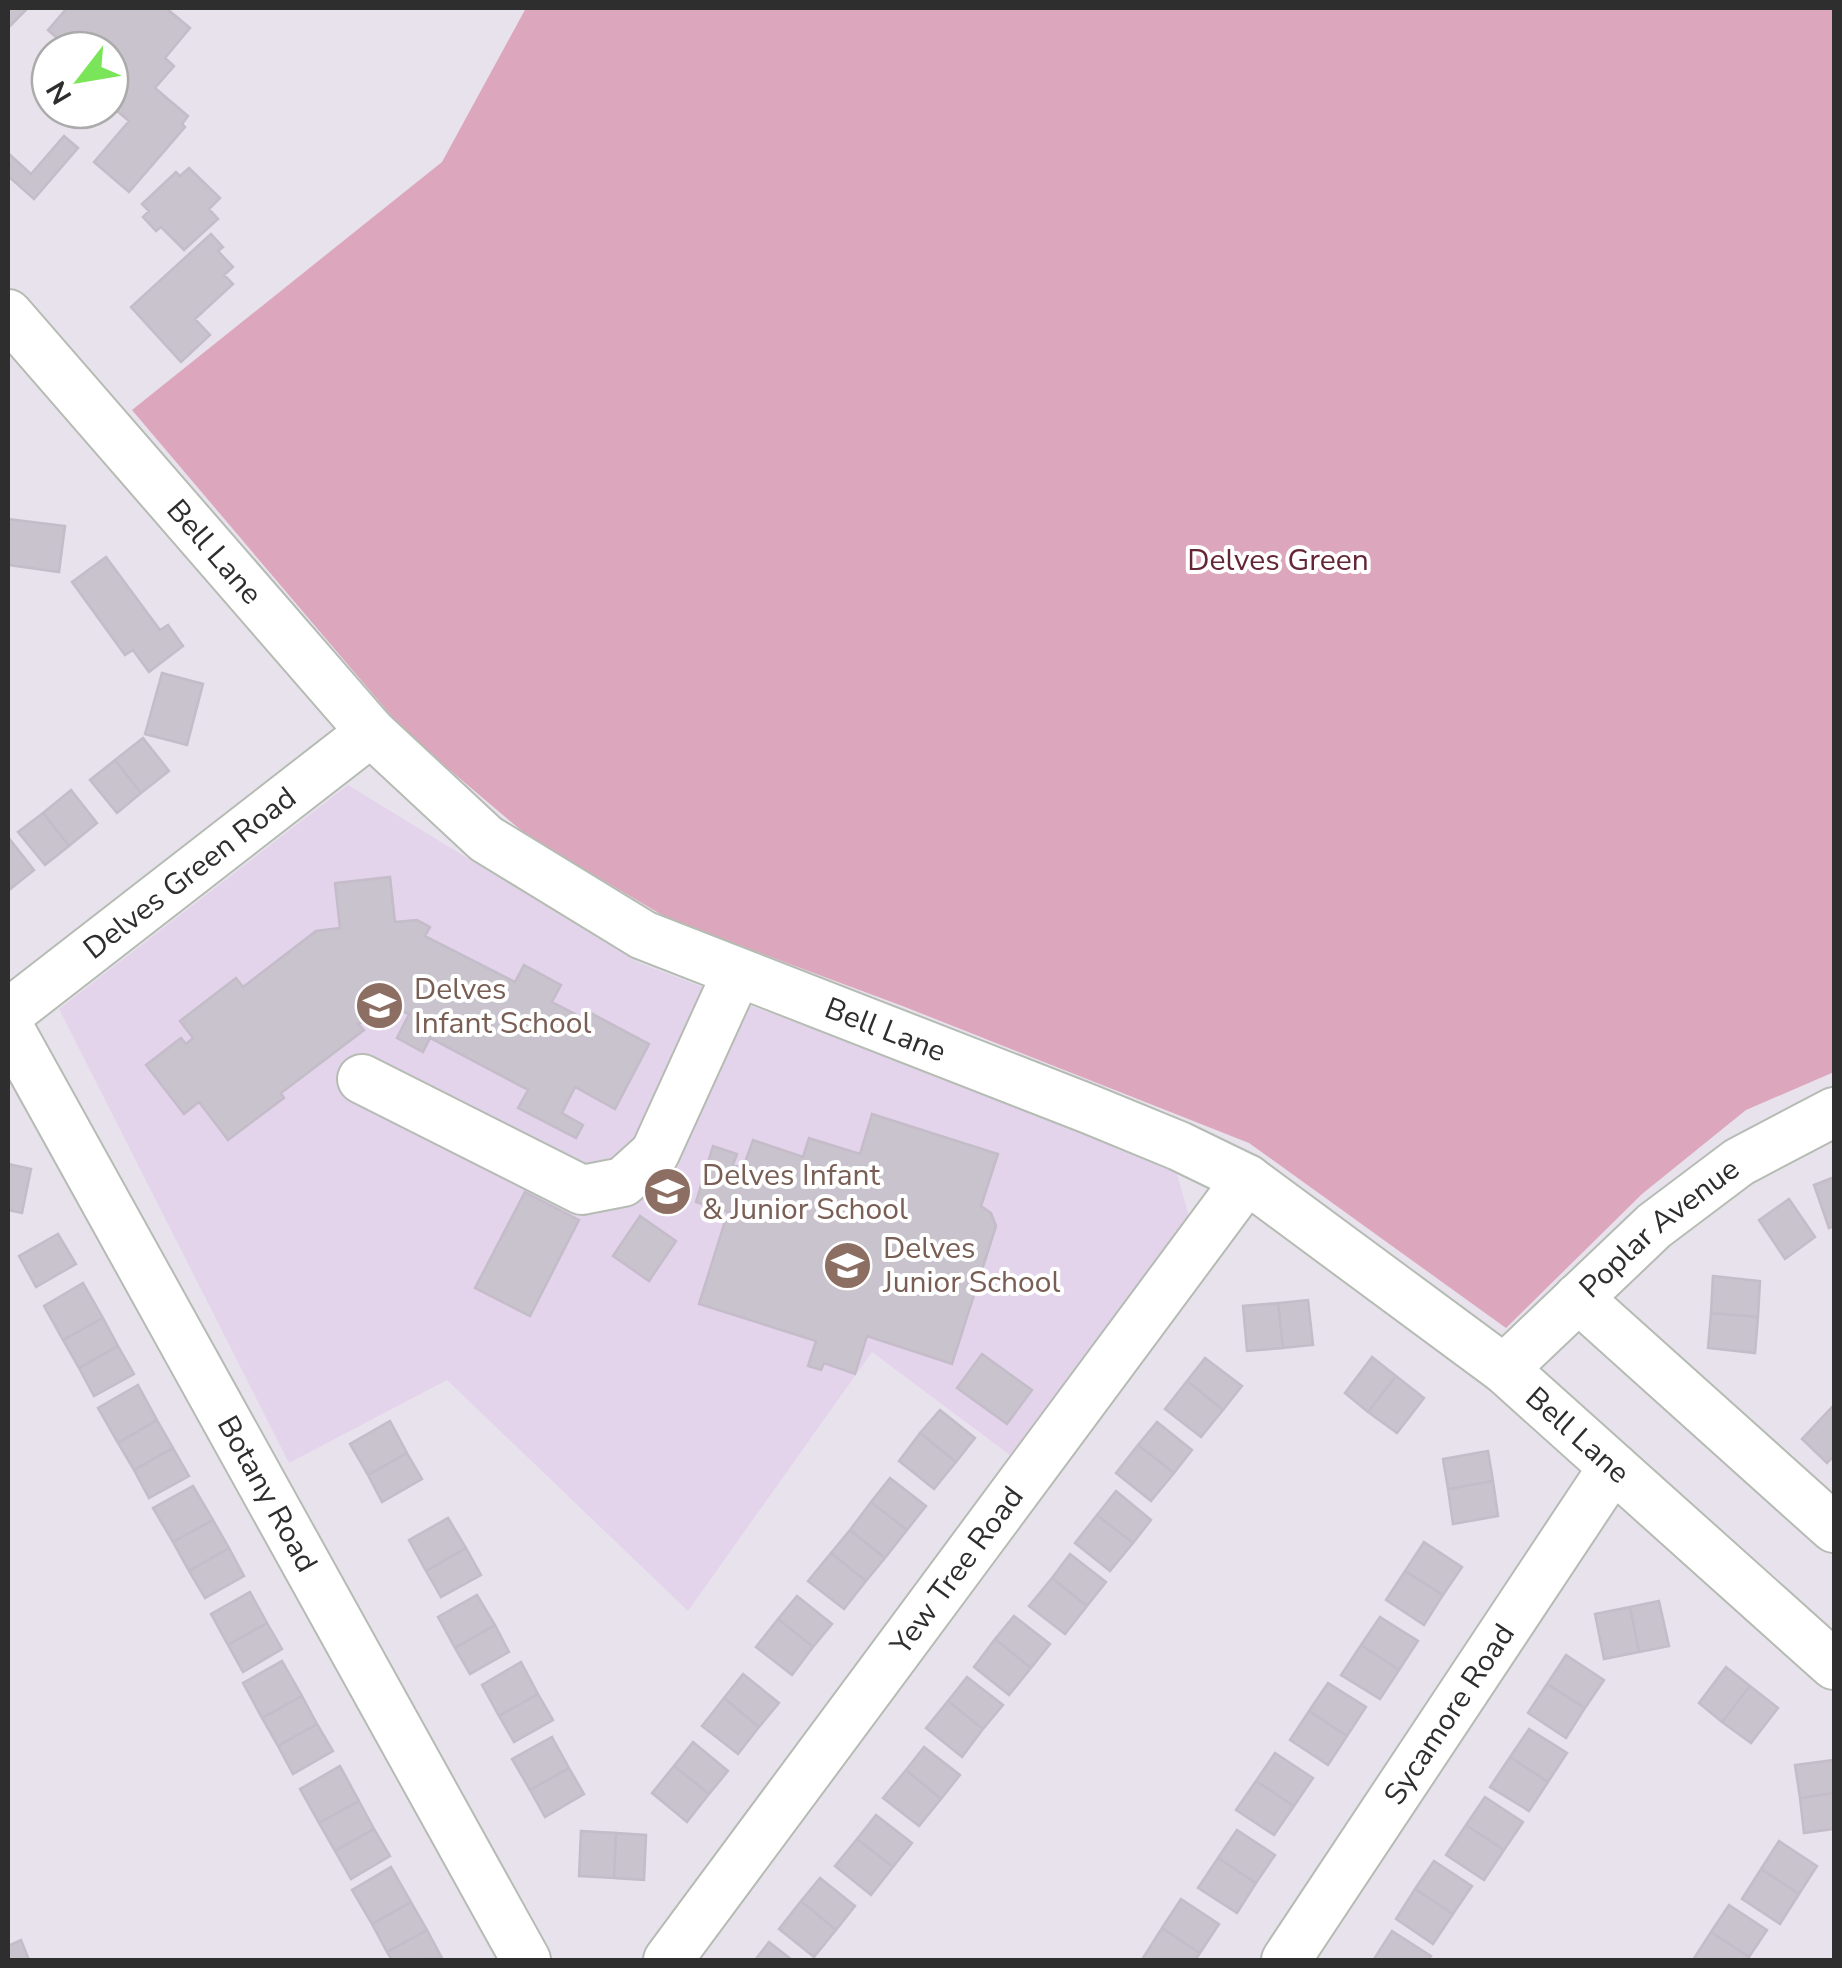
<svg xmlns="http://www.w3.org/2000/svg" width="1842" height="1968" font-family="'Nunito Sans',sans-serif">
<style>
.education{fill:#e3d4ec}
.green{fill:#dca6bc}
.building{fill:#c9c3cd;stroke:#c4bcc9;stroke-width:2.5}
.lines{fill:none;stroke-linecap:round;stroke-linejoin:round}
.minor-casing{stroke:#b5bcb3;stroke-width:52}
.minor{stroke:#fff;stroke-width:48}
.labels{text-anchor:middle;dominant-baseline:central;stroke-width:8;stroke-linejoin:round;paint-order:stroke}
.street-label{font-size:30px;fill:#2e2e2e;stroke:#fff}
.park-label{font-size:30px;fill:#642535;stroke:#fff}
.education-label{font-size:30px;fill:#785e54;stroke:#fff;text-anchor:start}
</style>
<rect width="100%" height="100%" fill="#e8e2ed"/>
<path class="education" d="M 348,785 L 637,962 L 1175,1167 L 1189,1216 L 1010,1455 L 872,1352 L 688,1611 L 447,1380 L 289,1463 L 59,1009 Z"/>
<path class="green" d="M 526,8 L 1834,8 L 1834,1072 L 1746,1110 L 1642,1194 L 1506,1328 L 1249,1143 L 905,1007 L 669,919 L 529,837 L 405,732 L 132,410 L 442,162 Z"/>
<path class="building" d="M 8,8 L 28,8 L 8,28 Z
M 67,8 L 166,8 L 190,28 L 165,58 L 174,66 L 155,88 L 188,116 L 182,124 L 185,127 L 129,192 L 94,162 L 129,121 L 110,105 L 110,50 L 71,50 L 48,30 Z
M 64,136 L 78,148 L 34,199 L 8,176 L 8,153 L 31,174 Z
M 189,168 L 220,198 L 209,209 L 218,219 L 184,250 L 161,227 L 156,231 L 143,217 L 149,211 L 142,204 L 176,172 L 180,176 Z
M 211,234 L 223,247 L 218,251 L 233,267 L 224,275 L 233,284 L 195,319 L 210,335 L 181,362 L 131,307 Z
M 8,519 L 65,526 L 59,572 L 8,565 Z
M 106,557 L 160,630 L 168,625 L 183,646 L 149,672 L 133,650 L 125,655 L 72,582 Z
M 162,673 L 203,684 L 187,745 L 145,734 Z
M 143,738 L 169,771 L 141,793 L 115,760 Z
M 115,760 L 141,793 L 117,813 L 90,780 Z
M 71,790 L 97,823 L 69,846 L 43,813 Z
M 43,813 L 69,846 L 45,865 L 18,832 Z
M 8,837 L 34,870 L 8,891 Z
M 390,877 L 395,922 L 417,920 L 430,927 L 425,936 L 515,982 L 524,965 L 561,985 L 552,1002 L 583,1018 L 587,1011 L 649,1044 L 615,1109 L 575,1087 L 562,1113 L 583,1125 L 576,1138 L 518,1108 L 528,1090 L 430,1038 L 423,1052 L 397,1038 L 409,1014 L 400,1010 L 358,1024 L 364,1030 L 281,1093 L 284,1098 L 228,1140 L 199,1102 L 184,1114 L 146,1065 L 181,1038 L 186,1044 L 193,1038 L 180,1021 L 236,978 L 243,987 L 316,931 L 340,928 L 335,883 Z
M 872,1114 L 998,1154 L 981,1206 L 991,1213 L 996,1226 L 952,1364 L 867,1336 L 855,1374 L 824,1363 L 821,1370 L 808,1366 L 816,1341 L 699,1304 L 728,1212 L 696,1202 L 713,1146 L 737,1154 L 733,1165 L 743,1168 L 753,1140 L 803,1157 L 809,1138 L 860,1154 Z
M 8,1164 L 31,1169 L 22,1213 L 8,1210 Z
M 1834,1177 L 1834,1226 L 1829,1228 L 1814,1185 Z
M 525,1192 L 579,1220 L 530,1316 L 475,1288 Z
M 1789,1199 L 1815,1237 L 1785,1259 L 1759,1220 Z
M 640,1216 L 676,1241 L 649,1281 L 613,1256 Z
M 58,1234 L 76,1264 L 36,1287 L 19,1256 Z
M 1713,1276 L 1760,1281 L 1758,1317 L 1711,1313 Z
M 83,1283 L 103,1318 L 63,1340 L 44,1306 Z
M 1308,1300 L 1313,1345 L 1283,1348 L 1278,1303 Z
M 1278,1303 L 1283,1348 L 1247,1351 L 1243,1306 Z
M 1711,1313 L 1758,1317 L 1755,1353 L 1708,1348 Z
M 103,1318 L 118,1346 L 79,1368 L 63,1340 Z
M 118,1346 L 134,1374 L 94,1396 L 79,1368 Z
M 982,1354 L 1032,1390 L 1007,1424 L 957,1388 Z
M 1372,1357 L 1396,1376 L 1368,1412 L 1345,1393 Z
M 1205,1358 L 1242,1386 L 1223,1410 L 1187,1381 Z
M 1396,1376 L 1424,1398 L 1397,1433 L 1368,1412 Z
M 1187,1381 L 1223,1410 L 1201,1437 L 1165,1409 Z
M 138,1385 L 157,1420 L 118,1443 L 98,1408 Z
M 1834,1405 L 1834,1456 L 1827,1463 L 1802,1439 Z
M 940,1410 L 975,1438 L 956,1462 L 920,1433 Z
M 157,1420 L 173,1448 L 134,1470 L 118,1443 Z
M 390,1421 L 407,1453 L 368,1475 L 350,1444 Z
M 1157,1422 L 1192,1450 L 1174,1473 L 1138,1445 Z
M 920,1433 L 956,1462 L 934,1489 L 899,1461 Z
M 1138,1445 L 1174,1473 L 1151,1501 L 1116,1473 Z
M 173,1448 L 189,1476 L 149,1498 L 134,1470 Z
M 1488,1451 L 1493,1481 L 1448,1489 L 1443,1459 Z
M 407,1453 L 422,1479 L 382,1502 L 368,1475 Z
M 890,1478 L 926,1506 L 907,1530 L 871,1502 Z
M 1493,1481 L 1498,1516 L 1453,1524 L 1448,1489 Z
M 193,1486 L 213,1520 L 173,1542 L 153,1508 Z
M 1116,1491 L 1151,1520 L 1133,1543 L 1097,1515 Z
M 871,1502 L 907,1530 L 885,1558 L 850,1530 Z
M 1097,1515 L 1133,1543 L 1110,1571 L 1075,1543 Z
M 448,1518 L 466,1548 L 426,1571 L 409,1540 Z
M 213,1520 L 229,1548 L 189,1571 L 173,1542 Z
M 850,1530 L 885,1558 L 866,1581 L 831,1553 Z
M 1424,1542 L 1462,1567 L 1443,1595 L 1405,1571 Z
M 229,1548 L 244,1576 L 205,1598 L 189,1571 Z
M 466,1548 L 481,1575 L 441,1597 L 426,1571 Z
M 831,1553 L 866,1581 L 844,1609 L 808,1581 Z
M 1070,1554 L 1106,1582 L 1087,1606 L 1052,1578 Z
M 1405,1571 L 1443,1595 L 1424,1625 L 1386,1600 Z
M 1052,1578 L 1087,1606 L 1065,1634 L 1029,1606 Z
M 250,1592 L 267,1623 L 228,1645 L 211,1614 Z
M 477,1595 L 495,1625 L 455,1648 L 438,1617 Z
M 797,1596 L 832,1624 L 813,1647 L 778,1619 Z
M 1659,1601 L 1669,1646 L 1639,1652 L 1630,1607 Z
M 1630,1607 L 1639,1652 L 1604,1659 L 1595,1614 Z
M 1014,1616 L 1050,1644 L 1031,1668 L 995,1639 Z
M 1380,1617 L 1418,1641 L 1399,1670 L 1361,1645 Z
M 778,1619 L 813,1647 L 792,1675 L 756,1647 Z
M 267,1623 L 282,1649 L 243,1672 L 228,1645 Z
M 495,1625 L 509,1652 L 470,1674 L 455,1648 Z
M 995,1639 L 1031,1668 L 1009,1695 L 974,1667 Z
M 1361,1645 L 1399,1670 L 1380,1699 L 1341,1675 Z
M 1566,1655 L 1604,1680 L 1585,1708 L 1547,1684 Z
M 282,1661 L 302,1696 L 262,1718 L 243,1683 Z
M 521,1662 L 538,1694 L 499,1716 L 482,1685 Z
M 1726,1667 L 1750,1686 L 1722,1722 L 1699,1703 Z
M 743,1674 L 779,1703 L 759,1727 L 724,1698 Z
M 967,1677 L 1003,1705 L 983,1729 L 948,1701 Z
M 1328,1683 L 1366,1707 L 1347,1736 L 1309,1711 Z
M 1547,1684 L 1585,1708 L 1566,1738 L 1528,1713 Z
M 1750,1686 L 1778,1708 L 1751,1743 L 1722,1722 Z
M 538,1694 L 553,1720 L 514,1742 L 499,1716 Z
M 302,1696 L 317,1724 L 278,1746 L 262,1718 Z
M 724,1698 L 759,1727 L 738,1754 L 702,1726 Z
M 948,1701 L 983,1729 L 962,1757 L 926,1728 Z
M 1309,1711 L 1347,1736 L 1328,1765 L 1290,1740 Z
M 317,1724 L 333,1751 L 293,1774 L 278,1746 Z
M 1529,1729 L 1567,1753 L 1548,1782 L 1510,1757 Z
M 552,1737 L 569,1768 L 530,1790 L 512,1759 Z
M 693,1742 L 728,1771 L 709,1794 L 674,1766 Z
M 924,1747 L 960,1775 L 941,1799 L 906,1770 Z
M 1275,1753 L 1313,1778 L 1294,1806 L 1256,1781 Z
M 1510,1757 L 1548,1782 L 1529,1811 L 1490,1787 Z
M 1834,1760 L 1834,1793 L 1800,1798 L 1795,1765 Z
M 340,1766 L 359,1801 L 319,1823 L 300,1789 Z
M 674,1766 L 709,1794 L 687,1822 L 652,1793 Z
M 569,1768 L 584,1794 L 545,1817 L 530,1790 Z
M 906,1770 L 941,1799 L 919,1826 L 883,1798 Z
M 1256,1781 L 1294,1806 L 1274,1835 L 1236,1810 Z
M 1834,1793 L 1834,1829 L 1804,1833 L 1800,1798 Z
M 1485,1797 L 1523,1822 L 1504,1850 L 1466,1825 Z
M 359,1801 L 374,1829 L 335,1851 L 319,1823 Z
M 876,1815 L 912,1843 L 893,1867 L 857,1839 Z
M 1466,1825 L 1504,1850 L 1484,1880 L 1446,1855 Z
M 374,1829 L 390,1856 L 351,1879 L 335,1851 Z
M 1237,1830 L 1275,1855 L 1256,1883 L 1218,1858 Z
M 581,1831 L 616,1833 L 614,1878 L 579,1876 Z
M 616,1833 L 646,1835 L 644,1880 L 614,1878 Z
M 857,1839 L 893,1867 L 871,1895 L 835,1866 Z
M 1779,1841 L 1817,1866 L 1799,1894 L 1761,1869 Z
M 1218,1858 L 1256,1883 L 1237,1913 L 1198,1888 Z
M 1434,1861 L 1472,1886 L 1453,1914 L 1415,1889 Z
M 391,1867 L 411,1902 L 372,1924 L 352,1890 Z
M 1761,1869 L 1799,1894 L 1780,1924 L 1742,1899 Z
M 820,1878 L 855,1906 L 836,1930 L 801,1901 Z
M 1415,1889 L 1453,1914 L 1433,1944 L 1396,1919 Z
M 1181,1899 L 1219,1924 L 1200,1953 L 1162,1928 Z
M 801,1901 L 836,1930 L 814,1957 L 779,1929 Z
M 411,1902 L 427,1930 L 387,1952 L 372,1924 Z
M 1729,1905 L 1767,1930 L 1749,1957 L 1711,1932 Z
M 1162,1928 L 1200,1953 L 1195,1960 L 1147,1960 L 1143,1958 Z
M 427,1930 L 442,1958 L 392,1960 L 387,1952 Z
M 1392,1931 L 1431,1956 L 1428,1960 L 1374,1959 Z
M 1711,1932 L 1749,1957 L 1747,1960 L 1693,1960 Z
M 21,1940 L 29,1960 L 8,1960 L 8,1946 Z
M 769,1942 L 792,1960 L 755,1960 Z"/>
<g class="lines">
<defs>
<g id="minor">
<path id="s1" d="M 8,314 L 371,732 L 486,839 L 643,935 L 1089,1109 L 1179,1146 L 1247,1179 L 1504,1369 L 1834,1665"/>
<path id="s2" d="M 8,1014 L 371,732"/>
<path id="s3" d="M 8,1026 L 526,1960"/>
<path d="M 362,1079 L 582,1190 L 623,1182 L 655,1153 L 737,973"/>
<path d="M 1578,1298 L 1834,1528"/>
<path id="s4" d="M 1504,1369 L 1654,1226 L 1739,1162 L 1834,1112"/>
<path id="s5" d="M 668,1960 L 1247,1179"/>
<path id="s6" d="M 1286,1960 L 1613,1467"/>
</g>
</defs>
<use href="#minor" class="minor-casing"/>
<use href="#minor" class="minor"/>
</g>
<defs>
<symbol id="school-disc" viewBox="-11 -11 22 22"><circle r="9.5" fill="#8d6e63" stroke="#fff"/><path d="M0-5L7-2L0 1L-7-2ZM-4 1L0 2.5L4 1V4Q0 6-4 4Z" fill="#fff"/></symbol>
</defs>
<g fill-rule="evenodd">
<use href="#school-disc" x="352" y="978" width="55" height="55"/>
<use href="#school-disc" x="640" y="1164" width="55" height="55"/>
<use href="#school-disc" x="820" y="1238" width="55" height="55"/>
</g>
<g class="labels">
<g class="street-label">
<text stroke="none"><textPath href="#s1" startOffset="315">Bell Lane</textPath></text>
<text stroke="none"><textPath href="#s2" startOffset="230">Delves Green Road</textPath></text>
<text stroke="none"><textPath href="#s1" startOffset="1155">Bell Lane</textPath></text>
<text stroke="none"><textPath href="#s4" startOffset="210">Poplar Avenue</textPath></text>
<text stroke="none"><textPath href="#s1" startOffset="1965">Bell Lane</textPath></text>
<text stroke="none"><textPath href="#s3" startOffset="535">Botany Road</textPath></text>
<text stroke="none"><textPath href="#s5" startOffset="485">Yew Tree Road</textPath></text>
<text stroke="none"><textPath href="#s6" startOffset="295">Sycamore Road</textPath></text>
</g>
<g class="park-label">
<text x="1278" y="560">Delves Green</text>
</g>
<g class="education-label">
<text x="414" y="989">Delves<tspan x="414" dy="34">Infant School</tspan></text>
<text x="702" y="1175">Delves Infant<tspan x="702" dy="34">&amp; Junior School</tspan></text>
<text x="883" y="1248">Delves<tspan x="883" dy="34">Junior School</tspan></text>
</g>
</g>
<rect width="1842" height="1968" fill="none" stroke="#2e2e2e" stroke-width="20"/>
<g transform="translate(80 80) rotate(239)"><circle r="48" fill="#ffffff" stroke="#ababab" stroke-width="2.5"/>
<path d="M0-8L18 38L0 25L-18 38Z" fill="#7ae558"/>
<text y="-15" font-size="28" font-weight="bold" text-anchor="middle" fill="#2e2e2e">N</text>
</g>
</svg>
